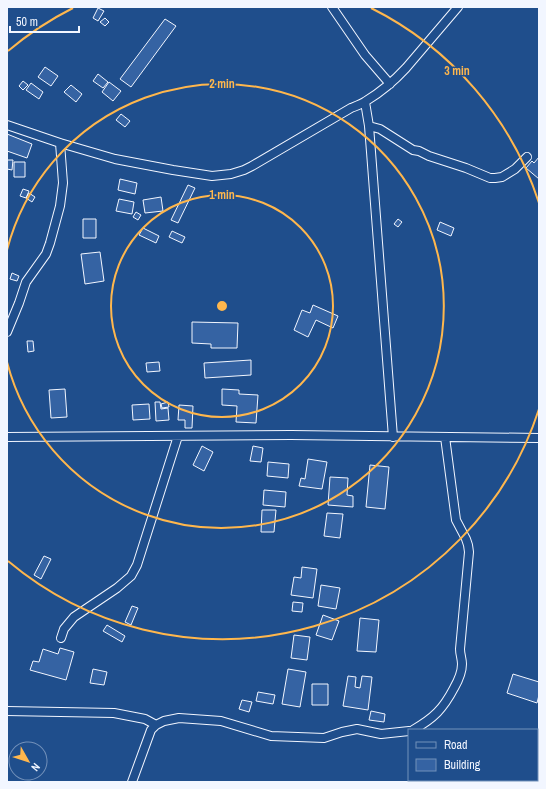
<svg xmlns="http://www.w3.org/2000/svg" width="546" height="789" font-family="'Archivo Narrow',sans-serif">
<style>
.building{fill:#3563a3;stroke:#f2f6ff}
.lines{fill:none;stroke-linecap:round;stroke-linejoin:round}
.street-casing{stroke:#f2f6ff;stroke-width:10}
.street{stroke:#1f4e8c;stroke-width:8}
.ring{fill:none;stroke:#ffb74d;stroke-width:2}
.centre{fill:#ffb74d;stroke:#1f4e8c;stroke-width:2}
.ring-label{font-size:12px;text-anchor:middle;font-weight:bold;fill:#ffb74d;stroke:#1f4e8c;stroke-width:3;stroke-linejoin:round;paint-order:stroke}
</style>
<rect width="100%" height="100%" fill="#1f4e8c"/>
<path class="building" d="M 98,8 L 104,11 L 98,21 L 93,18 Z
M 105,18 L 109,22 L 105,26 L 100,22 Z
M 165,19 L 176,26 L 131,87 L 120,79 Z
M 45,67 L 58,76 L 51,86 L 38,77 Z
M 98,74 L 108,82 L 103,88 L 93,81 Z
M 23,81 L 28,85 L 23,90 L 19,86 Z
M 109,82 L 121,91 L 113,101 L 102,92 Z
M 31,83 L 43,92 L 39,99 L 26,90 Z
M 71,85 L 82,94 L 76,102 L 64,92 Z
M 121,114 L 130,121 L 125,127 L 116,120 Z
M 7,134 L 32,144 L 27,158 L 7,151 Z
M 539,157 L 539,179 L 526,168 L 532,161 L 534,163 Z
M 7,160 L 13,160 L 12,170 L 7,169 Z
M 14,162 L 25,162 L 25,177 L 14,177 Z
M 120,179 L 137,183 L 135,194 L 118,190 Z
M 188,185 L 195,188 L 178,223 L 171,220 Z
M 23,189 L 29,191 L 26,198 L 20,196 Z
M 29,193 L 35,197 L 32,202 L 26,198 Z
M 161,197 L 163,211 L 145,213 L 143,200 Z
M 119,199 L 134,202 L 132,214 L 116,211 Z
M 136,212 L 141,215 L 138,220 L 133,217 Z
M 83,219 L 96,219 L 96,238 L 83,238 Z
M 398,219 L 402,222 L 398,227 L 394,224 Z
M 440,222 L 454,228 L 451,236 L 437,230 Z
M 143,228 L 159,236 L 156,243 L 139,235 Z
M 172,231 L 185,237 L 182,243 L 169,237 Z
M 100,252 L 104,281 L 85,284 L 81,254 Z
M 12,273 L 19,276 L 17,281 L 10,279 Z
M 313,305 L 338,316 L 333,328 L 316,320 L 308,337 L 294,330 L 302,310 L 310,313 Z
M 192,322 L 238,323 L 237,348 L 211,348 L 211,344 L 192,343 Z
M 27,341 L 33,341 L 34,351 L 28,352 Z
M 251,360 L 251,375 L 205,378 L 204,363 Z
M 159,362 L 160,371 L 147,372 L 146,363 Z
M 65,389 L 67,417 L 51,418 L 49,390 Z
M 222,389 L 239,390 L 239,394 L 258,395 L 256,423 L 236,422 L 237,406 L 222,405 Z
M 155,402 L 160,402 L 161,409 L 168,408 L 169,420 L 156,421 Z
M 168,402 L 169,407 L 162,408 L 161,404 Z
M 149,404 L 150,419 L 133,420 L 132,405 Z
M 179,405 L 193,406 L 192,428 L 185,428 L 185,420 L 178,420 Z
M 202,446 L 213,452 L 204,471 L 193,465 Z
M 253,446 L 263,448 L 261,462 L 250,461 Z
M 308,459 L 327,462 L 322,489 L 299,486 L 301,478 L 305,479 Z
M 268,462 L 289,464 L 288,478 L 267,476 Z
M 370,465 L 389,467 L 385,509 L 366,507 Z
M 330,477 L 348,478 L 347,495 L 353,496 L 353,507 L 328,505 Z
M 264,490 L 286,492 L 285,507 L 263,505 Z
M 262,510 L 276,510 L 274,532 L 261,532 Z
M 327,513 L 343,514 L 340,538 L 324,536 Z
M 44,556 L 51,559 L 41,579 L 34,575 Z
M 302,567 L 317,569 L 313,598 L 291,595 L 294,577 L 301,578 Z
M 321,585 L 340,588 L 336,609 L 318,606 Z
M 293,602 L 303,603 L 302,612 L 292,611 Z
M 132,606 L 138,608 L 131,625 L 125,622 Z
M 323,615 L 339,621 L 332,640 L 316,635 Z
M 360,618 L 379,620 L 376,652 L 357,651 Z
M 107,625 L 125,636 L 122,642 L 103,631 Z
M 294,635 L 310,637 L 307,660 L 291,658 Z
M 60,648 L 74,652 L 66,680 L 30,670 L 33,661 L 39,662 L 43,649 L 58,654 Z
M 93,669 L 107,672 L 104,685 L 90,683 Z
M 288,669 L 306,672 L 300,707 L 282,704 Z
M 513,674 L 539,682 L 539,695 L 537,703 L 507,693 Z
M 348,676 L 356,677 L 355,687 L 360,688 L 362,676 L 372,677 L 368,710 L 343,706 Z
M 312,684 L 328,684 L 328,705 L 312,705 Z
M 258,692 L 275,695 L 273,704 L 256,701 Z
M 242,700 L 252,702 L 249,712 L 239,709 Z
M 371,711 L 385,714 L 384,722 L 369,720 Z"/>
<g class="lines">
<defs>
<path id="street" d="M 332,7 L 365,55 L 390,84
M 365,102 L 369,126 L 393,437
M 7,125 L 60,143 L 115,159 L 173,170 L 212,176 L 231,174 L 244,170 L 252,166 L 351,108 C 356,106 362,104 366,101 C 381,92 394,81 406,68 L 458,7
M 369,126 L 380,129 L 413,150 L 419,151 L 429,156 L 466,168 L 490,178 L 495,178 L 502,177 L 515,169 L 527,157
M 7,332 L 19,303 L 26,282 L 46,254 L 50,243 L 60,206 L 63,183 L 60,143
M 7,437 L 291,435 L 539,438
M 61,638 L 64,629 L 74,617 L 117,588 L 131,576 L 137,565 L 178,436
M 7,711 L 114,713 L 145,719 L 156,725
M 413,730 C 434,718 443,709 454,688 C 458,681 462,673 462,664 C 462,659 460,654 460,649 L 469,552 L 468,545 L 466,539 L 456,520 L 445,437
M 132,782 L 151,730 L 156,725 L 164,721 L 179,718 L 221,721 L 271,736 L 324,738 L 342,732 L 357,729 L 381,734 L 409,731"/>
</defs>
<use href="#street" class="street-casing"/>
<use href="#street" class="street"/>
</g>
<g class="ring">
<circle cx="222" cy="306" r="111"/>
<path d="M7 250A222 222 0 1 1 7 362"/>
<path d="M539 409A333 333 0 0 1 8 561M8 51A333 333 0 0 1 73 8M371 8A333 333 0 0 1 539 203"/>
</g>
<circle cx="222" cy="306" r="6" class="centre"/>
<g class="ring-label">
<text x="457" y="75">3 min</text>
<text x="222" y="88">2 min</text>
<text x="222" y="199">1 min</text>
</g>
<rect width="546" height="789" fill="none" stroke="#f2f6ff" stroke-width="16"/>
<rect x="408" y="729" width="130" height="52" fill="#1f4e8c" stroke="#7391ba"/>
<rect x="416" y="742" width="20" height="6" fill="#1f4e8c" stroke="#7391ba"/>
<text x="444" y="749" font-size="12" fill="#f2f6ff">Road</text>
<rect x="416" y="759" width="20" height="12" fill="#3563a3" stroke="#7391ba"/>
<text x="444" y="769" font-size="12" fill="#f2f6ff">Building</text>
<g transform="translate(28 761) rotate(129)"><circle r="19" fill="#1f4e8c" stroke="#7391ba"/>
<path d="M0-3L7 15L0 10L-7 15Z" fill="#ffb74d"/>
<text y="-6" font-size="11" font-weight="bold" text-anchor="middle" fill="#f2f6ff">N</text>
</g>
<path d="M10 26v6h69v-6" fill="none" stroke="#f2f6ff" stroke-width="2"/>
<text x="16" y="26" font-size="12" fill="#f2f6ff" stroke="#1f4e8c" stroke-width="3" paint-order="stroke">50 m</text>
</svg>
